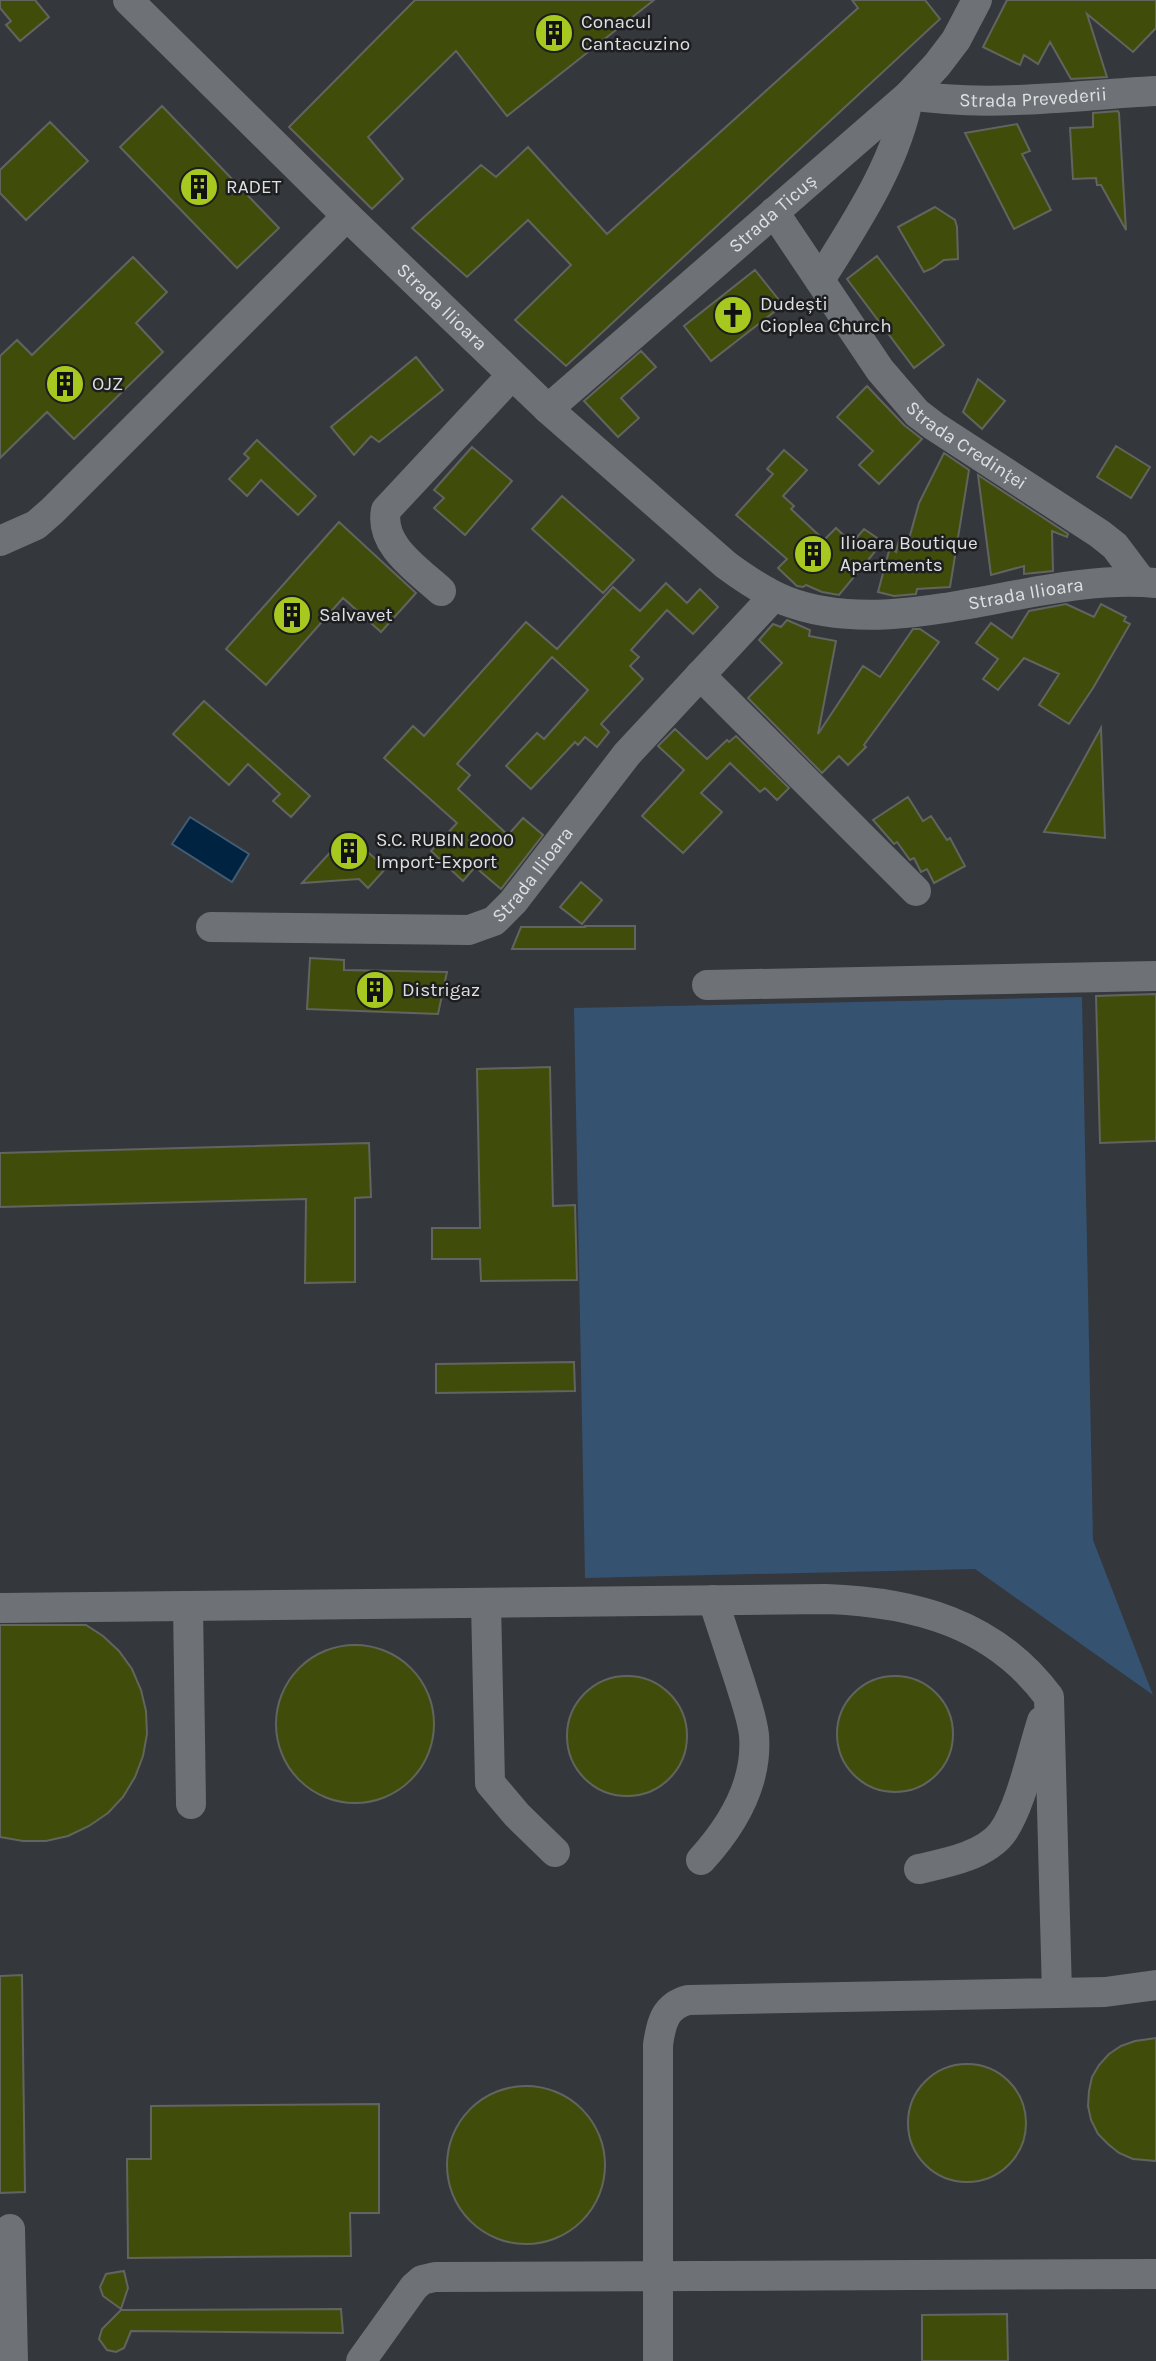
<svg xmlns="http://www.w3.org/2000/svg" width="1156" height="2361" font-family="Karla,sans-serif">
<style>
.green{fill:#355270}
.water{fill:#002342;stroke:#435c72;stroke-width:2}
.building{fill:#404d0a;stroke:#62645f;stroke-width:2}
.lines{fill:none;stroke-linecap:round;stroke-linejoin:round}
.minor{stroke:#6e7276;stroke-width:30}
.labels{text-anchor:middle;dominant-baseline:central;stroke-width:5;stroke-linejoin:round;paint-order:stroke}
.poi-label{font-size:19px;fill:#dee0e2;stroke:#1d1e20;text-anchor:start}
.street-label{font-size:19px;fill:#dee0e2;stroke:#1d1e20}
</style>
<rect width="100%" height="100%" fill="#34373b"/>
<path class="green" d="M 1082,997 L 1093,1540 L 1153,1695 L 975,1569 L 585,1578 L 574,1008 Z"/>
<path class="water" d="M 190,817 L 249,854 L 232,882 L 172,844 Z"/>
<path class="building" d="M 0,0 L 35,0 L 49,17 L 20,41 L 6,25 L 11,21 L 0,8 Z
M 415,0 L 654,0 L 507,116 L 456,51 L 368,137 L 403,179 L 372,209 L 289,127 Z
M 852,0 L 925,0 L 940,19 L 566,366 L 515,320 L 571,265 L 528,220 L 467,277 L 412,228 L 481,165 L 496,177 L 528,147 L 607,234 L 858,8 Z
M 1007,0 L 1156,0 L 1156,28 L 1133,52 L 1087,14 L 1107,77 L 1071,79 L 1050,42 L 1038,64 L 1024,55 L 1020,65 L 983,47 Z
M 162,106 L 279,228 L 237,268 L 120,147 Z
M 1118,111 L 1119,113 L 1126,230 L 1101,185 L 1097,185 L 1096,178 L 1073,179 L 1070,128 L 1093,127 L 1093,113 Z
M 50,122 L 88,161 L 26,220 L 0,193 L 0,170 Z
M 1017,124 L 1030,151 L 1022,154 L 1051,210 L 1014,229 L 965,133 Z
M 935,207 L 955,220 L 957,227 L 958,259 L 944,260 L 933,268 L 924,272 L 898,227 Z
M 877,256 L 944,345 L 914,368 L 847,279 Z
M 133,257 L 167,292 L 136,323 L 163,352 L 74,439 L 47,412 L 0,458 L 0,356 L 17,340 L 32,355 Z
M 755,270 L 783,305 L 711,361 L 684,326 Z
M 641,351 L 656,367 L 621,398 L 639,418 L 618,437 L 584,401 Z
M 416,357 L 443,390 L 379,442 L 371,436 L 354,455 L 331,427 Z
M 978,379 L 1005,401 L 982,429 L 963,412 Z
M 867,386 L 904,425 L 922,439 L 879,484 L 859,465 L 873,451 L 837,417 Z
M 257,440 L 316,496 L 298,515 L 261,480 L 247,496 L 229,479 L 249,458 L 244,454 Z
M 1116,446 L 1150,467 L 1131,498 L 1097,477 Z
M 472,447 L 512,481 L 465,535 L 434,508 L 444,498 L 434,490 Z
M 784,450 L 807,470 L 783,496 L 794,506 L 791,509 L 824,540 L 836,528 L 852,543 L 864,529 L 883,542 L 839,595 L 822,592 L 806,585 L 803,587 L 797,586 L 778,568 L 787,559 L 736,515 L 773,474 L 767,469 Z
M 944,453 L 969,470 L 950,587 L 917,589 L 916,594 L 894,596 L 878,592 L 890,547 L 896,552 L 900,536 L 909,539 L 919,503 Z
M 978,475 L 1068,534 L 1067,537 L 1052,531 L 1053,571 L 1024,574 L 1024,566 L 991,575 Z
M 562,496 L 634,560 L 603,593 L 532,529 Z
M 339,522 L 416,593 L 381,632 L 343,598 L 266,685 L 226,649 Z
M 666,583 L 687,603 L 700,589 L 718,607 L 693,634 L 667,610 L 631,650 L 639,657 L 630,666 L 643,679 L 601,724 L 609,732 L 597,747 L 585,737 L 578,745 L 575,742 L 531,789 L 506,766 L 537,733 L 544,739 L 588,690 L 552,657 L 457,764 L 470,775 L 458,789 L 508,835 L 523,818 L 543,835 L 501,889 L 475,867 L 463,881 L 431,851 L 457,823 L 384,758 L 413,726 L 424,736 L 526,622 L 557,649 L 613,587 L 640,611 Z
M 1066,604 L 1094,617 L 1101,604 L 1126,617 L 1124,621 L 1130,624 L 1093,688 L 1069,724 L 1039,705 L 1059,674 L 1024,658 L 998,690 L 983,679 L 998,659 L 976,643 L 991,623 L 1012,638 L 1029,611 Z
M 787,620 L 810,630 L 809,636 L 836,641 L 818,734 L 863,666 L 880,677 L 913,629 L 920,629 L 939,642 L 864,745 L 866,747 L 848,765 L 839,756 L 822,773 L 748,698 L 782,663 L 759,640 L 773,624 L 781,627 Z
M 204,701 L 310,796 L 291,817 L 273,801 L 280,794 L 248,764 L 229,785 L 173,734 Z
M 1101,728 L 1105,838 L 1044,832 Z
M 675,729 L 707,759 L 727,740 L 729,742 L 736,736 L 789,788 L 777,800 L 765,788 L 760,792 L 730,763 L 701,793 L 722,812 L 683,853 L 642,816 L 684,770 L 658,746 Z
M 908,797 L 923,821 L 931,816 L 947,840 L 950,838 L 965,866 L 934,883 L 927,869 L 921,872 L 914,858 L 910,860 L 897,842 L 894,844 L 873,820 Z
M 347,834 L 386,868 L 368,888 L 359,879 L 302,883 Z
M 581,882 L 602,900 L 582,924 L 560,907 Z
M 584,926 L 635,926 L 635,949 L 512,949 L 521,927 L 586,927 Z
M 310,958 L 344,960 L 344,970 L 447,972 L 438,1014 L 307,1009 Z
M 1156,994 L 1156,1141 L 1100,1143 L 1096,996 Z
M 550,1067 L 553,1206 L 575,1205 L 577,1280 L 481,1281 L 480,1259 L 432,1259 L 432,1228 L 480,1228 L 477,1069 Z
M 369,1143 L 371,1197 L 355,1198 L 355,1282 L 305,1283 L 306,1199 L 0,1207 L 0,1153 Z
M 574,1362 L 575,1391 L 436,1393 L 436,1364 Z
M 0,1625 L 86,1625 L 103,1636 L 119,1651 L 132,1669 L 141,1690 L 146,1711 L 147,1734 L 143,1756 L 135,1777 L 123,1797 L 108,1813 L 89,1826 L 68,1836 L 46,1841 L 23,1841 L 0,1837 Z
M276 1724a79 79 0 1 1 158 0a79 79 0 1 1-158 0Z
M837 1734a58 58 0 1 1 116 0a58 58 0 1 1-116 0Z
M567 1736a60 60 0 1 1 120 0a60 60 0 1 1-120 0Z
M 22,1975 L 25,2192 L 0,2193 L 0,1976 Z
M 1156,2038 L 1156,2161 L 1133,2159 L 1119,2153 L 1108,2144 L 1098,2134 L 1091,2120 L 1088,2106 L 1089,2091 L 1092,2077 L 1099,2065 L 1109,2054 L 1121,2046 L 1135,2041 Z
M908 2123a59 59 0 1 1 118 0a59 59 0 1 1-118 0Z
M447 2165a79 79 0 1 1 158 0a79 79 0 1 1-158 0Z
M 379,2104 L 379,2213 L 350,2213 L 351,2256 L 128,2258 L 127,2159 L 151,2159 L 151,2106 Z
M 124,2271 L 128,2288 L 121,2309 L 103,2296 L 100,2287 L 106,2274 Z
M 341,2309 L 343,2333 L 131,2331 L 124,2348 L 116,2352 L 107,2350 L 99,2339 L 102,2329 L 121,2310 Z
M 1007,2314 L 1008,2361 L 922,2361 L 922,2315 Z"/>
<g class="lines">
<g class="minor">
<path id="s1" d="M 128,0 L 347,216 L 548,409 L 726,565 C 745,579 764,592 786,601 C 899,644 1035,572 1156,583"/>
<path id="s2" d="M 774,212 L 880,370 L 917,413 L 934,426 L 1100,534 L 1115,546 L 1142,582"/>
<path id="s3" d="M 820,280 C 856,222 896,164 909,95 C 990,108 1075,95 1156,91"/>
<path id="s4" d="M 548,409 L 909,95 L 937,65 L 956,40 L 977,0"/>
<path d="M 0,541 L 36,525 L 52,511 L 347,216"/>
<path d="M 441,591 C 417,569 379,545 386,510 L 512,375"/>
<path d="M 700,675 L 916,891"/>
<path id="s5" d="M 211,927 L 469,930 L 494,921 L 513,902 L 627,754 L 774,596"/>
<path d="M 707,985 L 1156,976"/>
<path d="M 486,1603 L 490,1783 L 517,1815 L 555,1852"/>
<path d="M 188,1606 L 191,1804"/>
<path d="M 0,1608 L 826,1599 C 914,1602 994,1623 1049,1697 L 1057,1993 L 688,2000 C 665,2006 661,2023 658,2045 L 658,2361"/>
<path d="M 701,1860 C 732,1826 758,1784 754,1735 C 752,1717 745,1699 740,1682 C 731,1655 722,1627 713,1600"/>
<path d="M 919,1869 C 946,1863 984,1856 1002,1833 C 1021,1807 1032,1752 1042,1721"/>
<path d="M 1057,1993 L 1105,1992 L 1156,1985"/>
<path d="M 10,2229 L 13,2361"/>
<path d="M 361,2361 L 414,2287 L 422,2280 L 435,2277 L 1156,2274"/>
</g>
</g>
<defs>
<symbol id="building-disc" viewBox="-11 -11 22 22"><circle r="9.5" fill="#a7c81f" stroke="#1d1e20"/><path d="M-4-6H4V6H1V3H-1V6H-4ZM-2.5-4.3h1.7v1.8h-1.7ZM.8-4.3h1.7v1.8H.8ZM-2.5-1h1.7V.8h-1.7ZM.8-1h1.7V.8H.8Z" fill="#111"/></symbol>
<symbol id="church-disc" viewBox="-11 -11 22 22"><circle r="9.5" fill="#a7c81f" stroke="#1d1e20"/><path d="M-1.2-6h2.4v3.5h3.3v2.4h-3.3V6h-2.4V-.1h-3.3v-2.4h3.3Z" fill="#111"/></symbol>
</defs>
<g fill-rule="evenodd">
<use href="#building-disc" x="532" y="11" width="44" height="44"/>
<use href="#building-disc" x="177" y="165" width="44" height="44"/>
<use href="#church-disc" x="711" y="293" width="44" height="44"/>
<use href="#building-disc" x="43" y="362" width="44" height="44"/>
<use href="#building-disc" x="791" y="532" width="44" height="44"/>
<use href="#building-disc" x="270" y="593" width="44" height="44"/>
<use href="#building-disc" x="327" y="829" width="44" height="44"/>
<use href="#building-disc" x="353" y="968" width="44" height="44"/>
</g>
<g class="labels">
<g class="poi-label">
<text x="581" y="22">Conacul<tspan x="581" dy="22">Cantacuzino</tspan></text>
<text x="226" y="187">RADET</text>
<text x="760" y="304">Dudești<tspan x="760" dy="22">Cioplea Church</tspan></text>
<text x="92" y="384">OJZ</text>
<text x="840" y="543">Ilioara Boutique<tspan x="840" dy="22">Apartments</tspan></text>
<text x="319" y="615">Salvavet</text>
<text x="376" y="840">S.C. RUBIN 2000<tspan x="376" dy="22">Import-Export</tspan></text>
<text x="402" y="990">Distrigaz</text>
</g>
<g class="street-label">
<text stroke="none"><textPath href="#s3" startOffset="331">Strada Prevederii</textPath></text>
<text stroke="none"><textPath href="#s4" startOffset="298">Strada Ticuș</textPath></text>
<text stroke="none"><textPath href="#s1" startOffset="439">Strada Ilioara</textPath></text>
<text stroke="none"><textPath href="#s2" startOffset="306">Strada Credinței</textPath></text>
<text stroke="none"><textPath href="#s1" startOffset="1136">Strada Ilioara</textPath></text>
<text stroke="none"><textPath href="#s5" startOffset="345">Strada Ilioara</textPath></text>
</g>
</g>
</svg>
